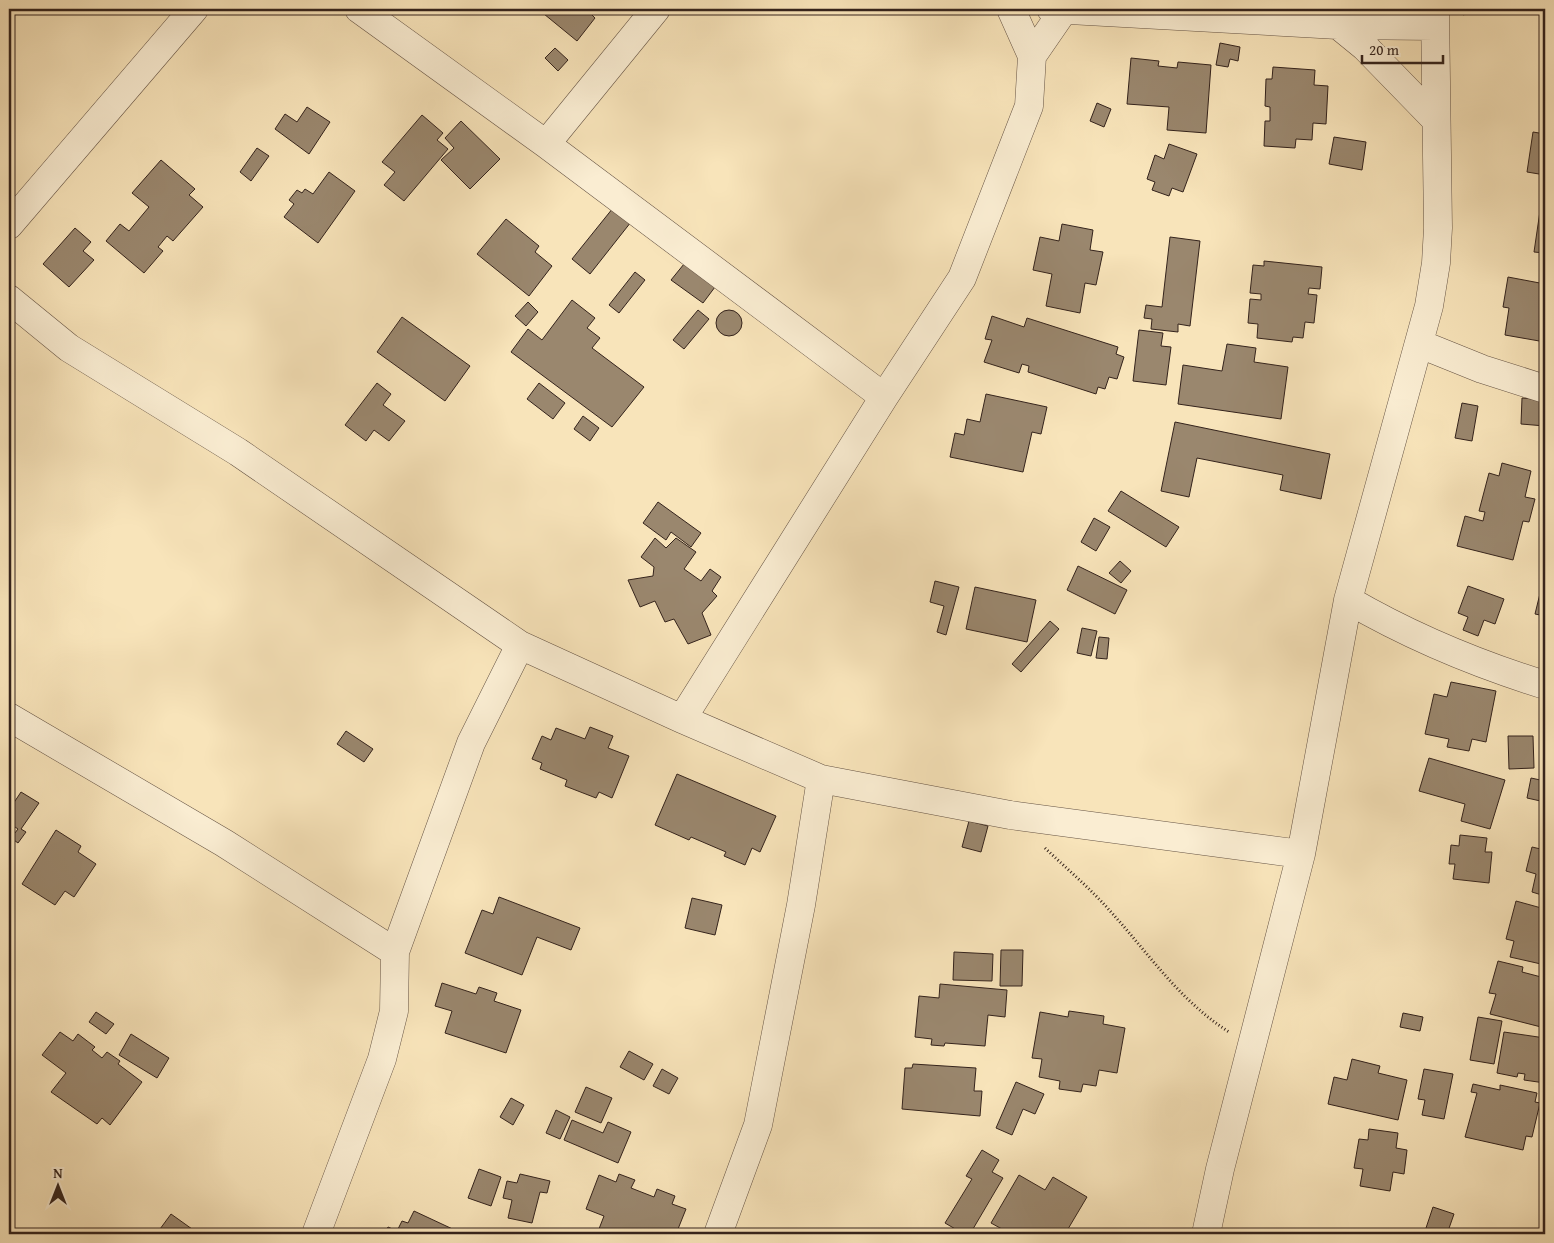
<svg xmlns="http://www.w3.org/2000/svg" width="1554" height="1243" font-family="'Gentium Book Plus',serif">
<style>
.building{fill:#9a876e;stroke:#34231c}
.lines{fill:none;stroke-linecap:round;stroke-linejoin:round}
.minor-casing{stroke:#655344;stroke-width:29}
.path{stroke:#34231c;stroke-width:3;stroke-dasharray:1 2.5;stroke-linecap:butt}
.minor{stroke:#faedd2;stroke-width:28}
</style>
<rect width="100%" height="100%" fill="#f8e4ba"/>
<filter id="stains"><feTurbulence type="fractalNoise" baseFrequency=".004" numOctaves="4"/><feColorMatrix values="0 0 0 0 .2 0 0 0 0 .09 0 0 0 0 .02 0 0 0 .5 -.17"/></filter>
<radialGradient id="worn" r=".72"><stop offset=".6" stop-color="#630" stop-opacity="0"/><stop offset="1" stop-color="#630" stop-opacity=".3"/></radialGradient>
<path class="building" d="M 548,9 L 595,9 L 591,14 L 595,18 L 577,41 L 544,14 Z
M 1220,43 L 1240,47 L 1238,61 L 1230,59 L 1228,67 L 1216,65 Z
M 555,48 L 568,60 L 558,71 L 545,58 Z
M 1131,58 L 1159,61 L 1158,66 L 1177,68 L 1178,62 L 1211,65 L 1206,133 L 1167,130 L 1169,107 L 1127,104 Z
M 1273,67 L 1315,70 L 1314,85 L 1328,86 L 1326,124 L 1313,123 L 1312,140 L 1296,139 L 1295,148 L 1264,146 L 1265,121 L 1270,121 L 1270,107 L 1265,106 L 1266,79 L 1272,79 Z
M 1097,103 L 1111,109 L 1104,127 L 1090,121 Z
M 307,107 L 330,122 L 309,154 L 275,129 L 285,114 L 297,122 Z
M 422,115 L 443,133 L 437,140 L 448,149 L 404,201 L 384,185 L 395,172 L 382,162 Z
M 461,121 L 500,159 L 470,189 L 441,160 L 454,148 L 445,138 Z
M 1533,132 L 1545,134 L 1545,175 L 1527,172 Z
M 1334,137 L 1366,142 L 1362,170 L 1329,164 Z
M 1169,144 L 1197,154 L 1183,192 L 1172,188 L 1169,196 L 1152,190 L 1155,182 L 1147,179 L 1155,155 L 1164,159 Z
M 257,148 L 269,156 L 251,181 L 240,172 Z
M 161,160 L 195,189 L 189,195 L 203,207 L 173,241 L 167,236 L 158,247 L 163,251 L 144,273 L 106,241 L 120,224 L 129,231 L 149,207 L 132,193 Z
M 329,172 L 355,191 L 318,243 L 284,217 L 294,204 L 289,200 L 297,190 L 302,193 L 305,189 L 313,194 Z
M 613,208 L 631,222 L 590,274 L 572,259 Z
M 1540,211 L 1545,212 L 1545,253 L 1534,252 Z
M 506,219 L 539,246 L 535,252 L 552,266 L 529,296 L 477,254 Z
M 1062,224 L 1093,230 L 1090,250 L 1103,252 L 1096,285 L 1085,283 L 1080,313 L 1046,306 L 1052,274 L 1033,270 L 1040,237 L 1059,241 Z
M 75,228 L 91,242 L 83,251 L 94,260 L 69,287 L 43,264 Z
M 1170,237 L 1200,241 L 1190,326 L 1178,324 L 1178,332 L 1151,329 L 1152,319 L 1144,318 L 1146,305 L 1162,307 Z
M 1264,261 L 1322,267 L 1320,289 L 1309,288 L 1308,294 L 1317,295 L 1314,323 L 1305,322 L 1303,338 L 1293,337 L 1292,342 L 1257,338 L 1258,324 L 1248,323 L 1250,299 L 1261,300 L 1261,294 L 1250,293 L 1253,265 L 1264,266 Z
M 684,264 L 715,287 L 703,303 L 671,280 Z
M 635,272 L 645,280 L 619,313 L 609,305 Z
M 1508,277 L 1545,284 L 1545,342 L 1505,335 L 1509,308 L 1503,307 Z
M 572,300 L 595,318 L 587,328 L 600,338 L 592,348 L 644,387 L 612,427 L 511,352 L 528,329 L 542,340 Z
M 528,302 L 538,312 L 526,326 L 515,316 Z
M 698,310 L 709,319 L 684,349 L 673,340 Z
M716 323a13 13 0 1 1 26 0a13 13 0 1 1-26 0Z
M 992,316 L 1024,327 L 1027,318 L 1118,347 L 1116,354 L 1124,357 L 1117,379 L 1109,377 L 1105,389 L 1098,387 L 1096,394 L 1028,372 L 1029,366 L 1022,364 L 1019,373 L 984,362 L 992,340 L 985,339 Z
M 402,317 L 470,366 L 445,401 L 377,352 Z
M 1139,330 L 1163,333 L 1161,346 L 1171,347 L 1166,385 L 1133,381 Z
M 1227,344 L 1256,348 L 1254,362 L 1288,367 L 1281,419 L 1178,404 L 1183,365 L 1222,371 Z
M 377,383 L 391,394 L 383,405 L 405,421 L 389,441 L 374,430 L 366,441 L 345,425 Z
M 539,383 L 565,403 L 553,419 L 527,399 Z
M 986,394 L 1047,407 L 1041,434 L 1032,432 L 1023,472 L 950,457 L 955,433 L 964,435 L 967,419 L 980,422 Z
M 1522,398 L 1545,400 L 1545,426 L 1521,424 Z
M 1462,403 L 1478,406 L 1472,441 L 1455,438 Z
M 583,416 L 599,428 L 590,441 L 574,429 Z
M 1175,422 L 1330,454 L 1321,499 L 1280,490 L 1283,475 L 1197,458 L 1189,497 L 1161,491 Z
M 1502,463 L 1531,471 L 1525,497 L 1535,499 L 1529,522 L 1523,521 L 1513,560 L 1457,546 L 1465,516 L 1483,521 L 1485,512 L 1479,511 L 1489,473 L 1499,476 Z
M 1121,491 L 1179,527 L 1166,547 L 1108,511 Z
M 658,502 L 701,533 L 691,547 L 671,532 L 666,540 L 643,523 Z
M 1094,518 L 1110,527 L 1096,551 L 1081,542 Z
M 655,538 L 666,548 L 676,538 L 696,552 L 684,569 L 701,581 L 710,569 L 721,577 L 712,591 L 717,596 L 702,613 L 711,635 L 688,644 L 674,619 L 665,622 L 655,601 L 640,607 L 628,580 L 653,576 L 654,567 L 641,557 Z
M 1120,561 L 1131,571 L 1121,583 L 1109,573 Z
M 1078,566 L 1127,590 L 1115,614 L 1067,590 Z
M 1545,573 L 1545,616 L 1535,614 Z
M 935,581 L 959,587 L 946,635 L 937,632 L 944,606 L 930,602 Z
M 1468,586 L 1504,599 L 1495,624 L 1484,620 L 1478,636 L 1463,630 L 1468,617 L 1458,613 Z
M 975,587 L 1036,600 L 1027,642 L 966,629 Z
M 1050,621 L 1059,629 L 1021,672 L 1012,664 Z
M 1082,628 L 1097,631 L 1091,656 L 1077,653 Z
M 1099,637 L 1109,638 L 1107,659 L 1096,658 Z
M 1451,682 L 1496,691 L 1486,742 L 1472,739 L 1469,751 L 1447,747 L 1449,739 L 1425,734 L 1434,694 L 1447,697 Z
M 590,727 L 613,736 L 608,748 L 629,756 L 612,798 L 599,792 L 596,798 L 565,786 L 567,780 L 540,769 L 542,763 L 532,759 L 542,736 L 551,740 L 556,728 L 585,739 Z
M 346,731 L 373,749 L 364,762 L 337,744 Z
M 1508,736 L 1533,736 L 1534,768 L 1509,769 Z
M 1429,758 L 1505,780 L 1490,829 L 1461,821 L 1465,804 L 1419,791 Z
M 677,774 L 776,816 L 760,852 L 752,848 L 745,865 L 724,856 L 726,852 L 691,837 L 689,840 L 655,825 Z
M 1531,778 L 1545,781 L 1545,802 L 1527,798 Z
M 21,792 L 39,803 L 21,829 L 26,832 L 18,843 L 11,838 L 18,829 L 9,823 L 14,814 L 9,810 Z
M 969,821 L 988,826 L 981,852 L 962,847 Z
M 56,830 L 81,846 L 78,852 L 96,864 L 74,897 L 65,891 L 55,905 L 22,884 Z
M 1460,835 L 1487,838 L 1485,852 L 1492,852 L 1489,883 L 1453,879 L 1455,864 L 1449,864 L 1451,845 L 1459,846 Z
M 1532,847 L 1545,850 L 1545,896 L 1532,892 L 1536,874 L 1526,871 Z
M 499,897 L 580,928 L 571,950 L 537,937 L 522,975 L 465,953 L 482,910 L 493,914 Z
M 692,898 L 722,905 L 715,935 L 685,928 Z
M 1516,901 L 1545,909 L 1545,949 L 1541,964 L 1510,957 L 1514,941 L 1506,939 Z
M 1001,950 L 1023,950 L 1022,986 L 1000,986 Z
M 954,952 L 993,954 L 992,981 L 953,980 Z
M 1498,961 L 1523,967 L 1522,972 L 1545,978 L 1545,1028 L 1490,1014 L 1496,994 L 1489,993 Z
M 442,983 L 476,994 L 479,987 L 497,993 L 494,1001 L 521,1010 L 506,1053 L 445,1033 L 452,1011 L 435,1006 Z
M 940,984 L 1007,990 L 1005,1017 L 988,1015 L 985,1046 L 945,1043 L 944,1046 L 931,1045 L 932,1039 L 915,1037 L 919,996 L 939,998 Z
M 1069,1011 L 1104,1016 L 1103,1024 L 1125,1028 L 1117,1073 L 1099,1070 L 1096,1086 L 1083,1084 L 1081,1092 L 1059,1089 L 1060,1081 L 1039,1077 L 1042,1059 L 1032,1058 L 1040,1012 L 1068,1017 Z
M 96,1012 L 114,1024 L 106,1034 L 89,1022 Z
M 1403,1013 L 1423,1017 L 1420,1031 L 1400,1027 Z
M 1478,1017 L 1502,1021 L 1494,1064 L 1470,1060 Z
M 60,1032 L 73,1041 L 78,1034 L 95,1047 L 92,1050 L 102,1058 L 107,1052 L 120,1061 L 118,1064 L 142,1082 L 110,1125 L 102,1118 L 97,1124 L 51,1092 L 66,1073 L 42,1055 Z
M 1504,1032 L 1545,1038 L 1545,1083 L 1524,1080 L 1525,1074 L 1518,1073 L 1517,1077 L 1497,1073 Z
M 131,1034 L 169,1058 L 157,1078 L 119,1055 Z
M 629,1051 L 653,1064 L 644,1080 L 620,1067 Z
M 1352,1059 L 1380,1066 L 1378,1073 L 1407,1080 L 1398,1120 L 1328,1104 L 1334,1077 L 1347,1080 Z
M 913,1064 L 976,1068 L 974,1091 L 982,1091 L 980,1116 L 902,1109 L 905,1068 L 912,1068 Z
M 662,1069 L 678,1078 L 669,1094 L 653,1086 Z
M 1424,1069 L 1453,1074 L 1444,1119 L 1422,1115 L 1425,1100 L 1418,1099 Z
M 1016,1082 L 1044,1094 L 1035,1114 L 1023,1109 L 1012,1135 L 996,1128 Z
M 1473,1084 L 1500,1090 L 1500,1085 L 1537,1093 L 1535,1102 L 1540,1103 L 1532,1137 L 1526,1136 L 1523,1150 L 1465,1137 L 1477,1093 L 1471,1092 Z
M 586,1087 L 612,1098 L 601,1123 L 575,1112 Z
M 511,1098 L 524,1105 L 513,1125 L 500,1117 Z
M 556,1110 L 570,1117 L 560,1139 L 546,1133 Z
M 572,1120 L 603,1133 L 608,1122 L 631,1132 L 618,1163 L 564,1140 Z
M 1369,1129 L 1398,1133 L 1396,1148 L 1407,1150 L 1404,1174 L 1393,1172 L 1390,1191 L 1360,1186 L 1363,1169 L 1354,1168 L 1359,1139 L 1368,1140 Z
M 982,1150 L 999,1160 L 992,1172 L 1003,1178 L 970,1234 L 964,1234 L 945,1223 L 972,1179 L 966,1176 Z
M 479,1169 L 501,1177 L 491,1206 L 468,1198 Z
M 520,1174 L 550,1181 L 547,1193 L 540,1192 L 532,1223 L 508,1218 L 512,1200 L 503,1198 L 507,1181 L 517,1183 Z
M 619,1174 L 635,1180 L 631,1188 L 654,1197 L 657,1189 L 675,1196 L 672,1204 L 686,1209 L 676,1234 L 652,1234 L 644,1231 L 643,1234 L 597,1234 L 604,1216 L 586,1209 L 599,1175 L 616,1182 Z
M 1019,1175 L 1045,1190 L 1053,1177 L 1087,1197 L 1065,1234 L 1023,1234 L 1014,1229 L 1011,1234 L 991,1223 Z
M 1433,1207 L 1454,1214 L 1447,1234 L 1424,1234 Z
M 414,1211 L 459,1232 L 458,1234 L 384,1234 L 388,1227 L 397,1231 L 402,1221 L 408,1223 Z
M 171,1214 L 199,1234 L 167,1234 L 160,1229 Z
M 1496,1229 L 1518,1230 L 1518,1234 L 1496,1234 Z"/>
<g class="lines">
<defs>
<path id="minor" d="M 359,9 L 546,144 L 884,397
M 1051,9 L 1338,25 L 1434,26
M 1338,25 L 1365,47 L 1435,119
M 1032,56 L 1063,11
M 546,144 L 656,9
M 9,225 L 194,9
M 9,299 L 69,348 L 238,452 L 520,645 L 682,719 L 821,779 L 1010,815 L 1301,854
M 1420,344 L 1482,369 L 1545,389
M 1348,600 C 1410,636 1477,664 1545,685
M 9,717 L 224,843 L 395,952 L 394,1011 L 382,1059 L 316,1234
M 682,719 L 884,397 L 962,278 L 1029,106 L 1032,56 L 1011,9
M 395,952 L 471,743 L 520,645
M 718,1234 L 758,1125 L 801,905 L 821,779
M 1206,1234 L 1220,1169 L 1301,854 L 1348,600 L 1429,306 L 1436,263 L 1438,228 L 1435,9"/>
</defs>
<use href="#minor" class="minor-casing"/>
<path class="path" d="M 1463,14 L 1477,9
M 1045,848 C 1067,869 1091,889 1111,912 C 1149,954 1180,1001 1229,1032"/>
<use href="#minor" class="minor"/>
</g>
<rect width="1554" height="1243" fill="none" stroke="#f8e4ba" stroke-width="30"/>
<rect x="10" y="10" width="1534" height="1223" fill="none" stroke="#34231c" stroke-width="2.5"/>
<rect x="15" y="15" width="1524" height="1213" fill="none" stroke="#34231c"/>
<g transform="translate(58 1186)" stroke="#faedd2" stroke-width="4" paint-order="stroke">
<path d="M0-4L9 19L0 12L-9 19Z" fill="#34231c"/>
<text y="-8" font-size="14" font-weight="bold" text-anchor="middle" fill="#34231c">N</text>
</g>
<path d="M1362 55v8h81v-8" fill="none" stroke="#34231c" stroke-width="2.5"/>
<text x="1369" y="55" font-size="15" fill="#34231c" stroke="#faedd2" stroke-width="4" paint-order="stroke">20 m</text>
<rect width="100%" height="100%" filter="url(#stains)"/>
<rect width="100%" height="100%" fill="url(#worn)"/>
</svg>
